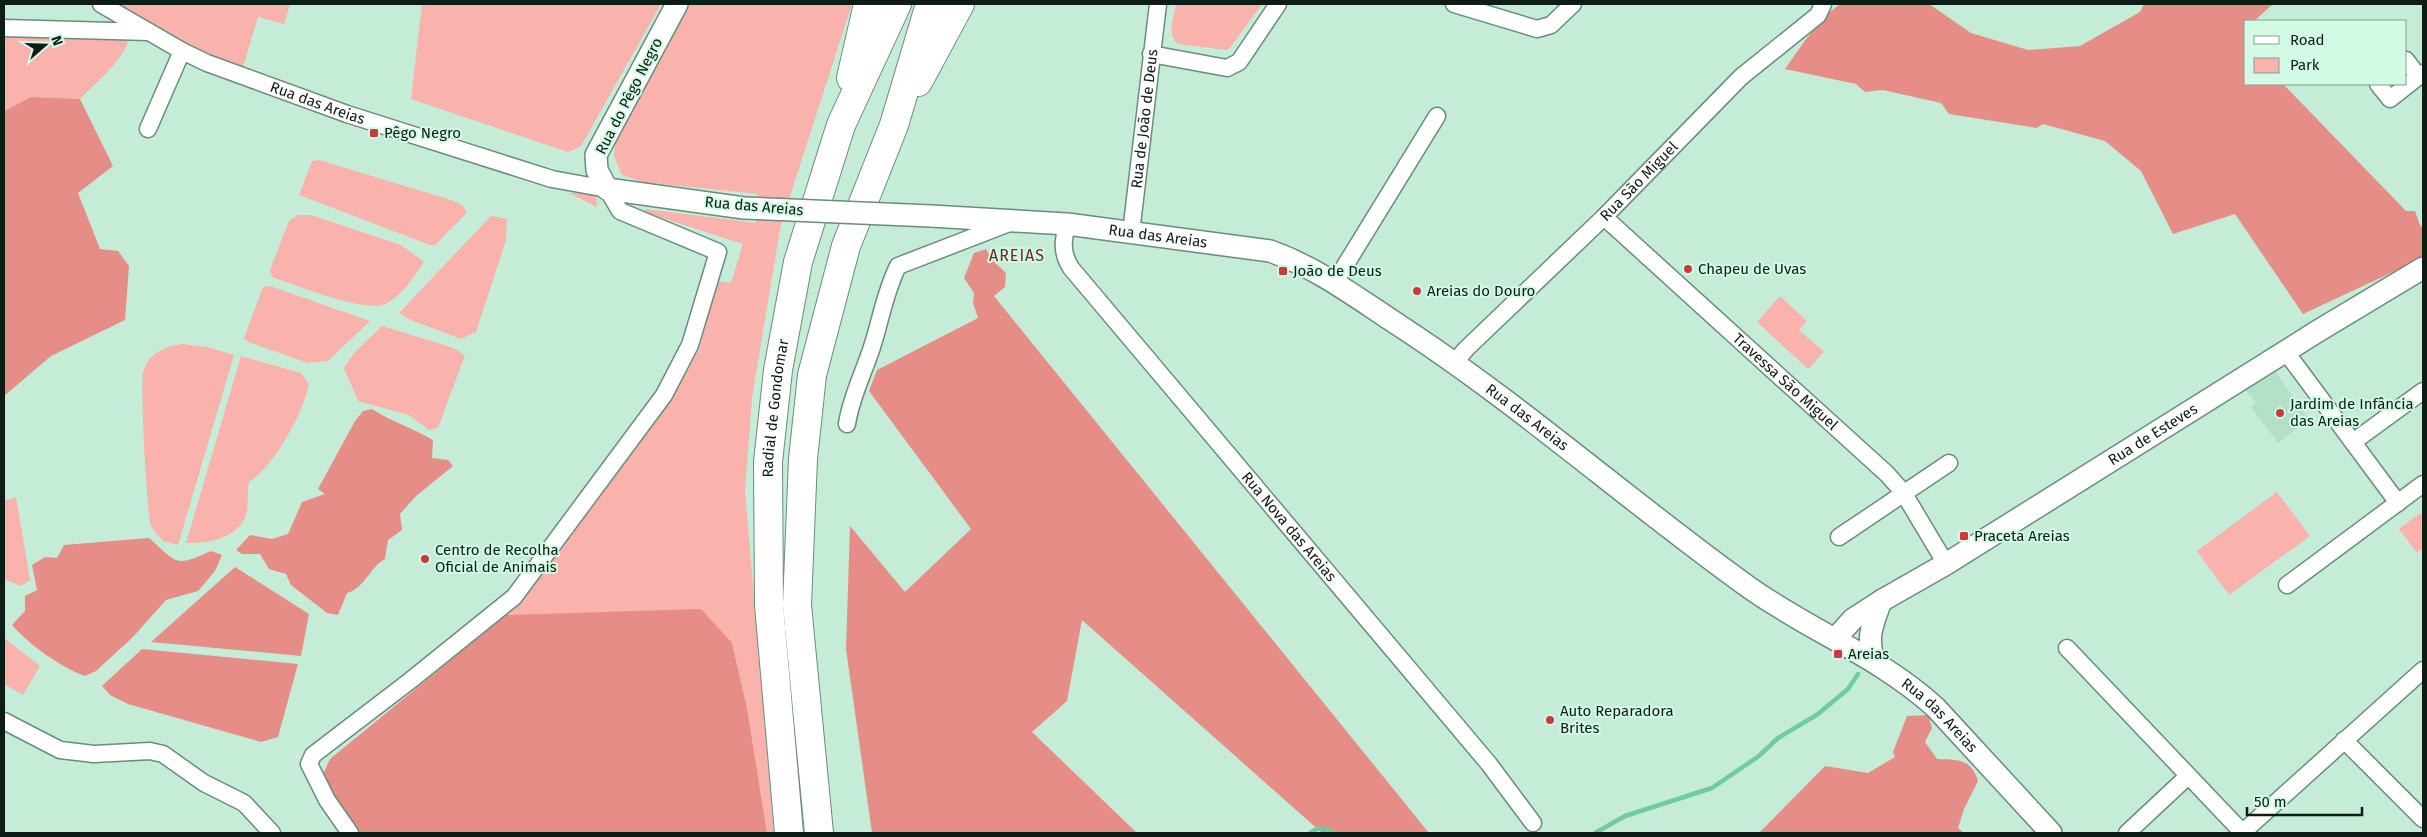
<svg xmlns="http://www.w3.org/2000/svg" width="2427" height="837" font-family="'Fira Sans',sans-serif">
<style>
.built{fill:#b3e1c8}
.green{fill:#f9b2ac}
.forest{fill:#e68d88}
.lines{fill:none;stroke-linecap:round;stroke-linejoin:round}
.stream{stroke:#70cba0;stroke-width:4.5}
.minor-casing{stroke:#698d7a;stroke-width:19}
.tertiary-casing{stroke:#698d7a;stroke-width:24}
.motorway-casing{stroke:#698d7a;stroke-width:30}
.minor{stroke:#fff;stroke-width:16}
.tertiary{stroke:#fff;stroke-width:21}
.motorway{stroke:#fff;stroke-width:28}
.tertiary-bridge-casing{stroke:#698d7a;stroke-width:24;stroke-linecap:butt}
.tertiary-bridge{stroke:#fff;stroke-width:21}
.poi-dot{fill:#c93a3e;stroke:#d2fae4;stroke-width:2}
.labels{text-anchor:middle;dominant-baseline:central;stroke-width:4;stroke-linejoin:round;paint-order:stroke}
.street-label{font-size:15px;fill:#0d1c15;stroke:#d2fae4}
.poi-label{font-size:15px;fill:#0d1c15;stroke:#d2fae4;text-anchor:start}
.neighbourhood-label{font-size:16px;letter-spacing:1px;fill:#6d2726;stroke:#d2fae4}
</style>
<rect width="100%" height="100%" fill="#c5ecd7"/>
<path class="built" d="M 2276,372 L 2309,419 L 2278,443 L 2251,407 L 2256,403 L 2246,390 Z"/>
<path class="green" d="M 114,4 L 290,4 L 284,24 L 258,17 L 243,67 L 200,53 Z
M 422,4 L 661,4 L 581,146 L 568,152 L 411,99 Z
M 689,4 L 852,4 L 781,224 L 752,398 L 745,491 L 774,833 L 767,833 L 747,708 L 732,643 L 506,615 L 522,602 L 670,401 L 699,350 L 718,281 L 731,283 L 743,244 L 644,212 L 645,209 L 756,223 L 758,194 L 643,182 L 622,175 L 614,156 L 616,137 Z
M 1176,4 L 1262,4 L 1230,48 L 1226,50 L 1179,44 C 1166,37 1174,17 1176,4 Z
M 4,33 L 128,36 C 132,53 92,86 80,99 L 31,97 L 4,111 Z
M 319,160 L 451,200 L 462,205 L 467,212 C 457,224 445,233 436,245 L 430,245 L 299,195 L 312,161 Z
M 569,193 L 596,194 L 597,207 Z
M 298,215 L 311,215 L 401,245 L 424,262 C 414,277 402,296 385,304 C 365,313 295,285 272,277 L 270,270 L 289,221 Z
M 491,216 L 507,219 L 506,240 L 476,332 L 461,339 L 411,320 L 399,313 Z
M 270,286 L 370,321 L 328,361 L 308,363 L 248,342 L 244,338 L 263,287 Z
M 1780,296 L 1807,321 L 1799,330 L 1824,352 L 1808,369 L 1757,322 Z
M 382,326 L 451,347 L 465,355 L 438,428 L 429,430 L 409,415 L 358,401 L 344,368 L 355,352 Z
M 183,344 L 207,347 L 234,355 L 178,545 L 163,541 C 159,536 154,531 151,526 C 147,516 140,385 143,373 C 148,353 165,346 183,344 Z
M 241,356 L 301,373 L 309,384 C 303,414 274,466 249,482 C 247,492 249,509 245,518 C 234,540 207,543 186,543 Z
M 2277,492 L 2310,536 L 2229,595 L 2197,551 Z
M 16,497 L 30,580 L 21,586 L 4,579 L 4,501 Z
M 2420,513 L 2423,517 L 2423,548 L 2417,553 L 2399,529 Z
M 4,638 L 40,666 L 23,695 L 4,684 Z"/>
<path class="forest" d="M 1840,4 L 1929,4 L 1971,33 L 2028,50 L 2080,46 L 2140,12 L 2144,4 L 2273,4 L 2254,21 L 2246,21 L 2246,84 L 2283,84 L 2406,211 L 2415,211 L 2420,225 L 2423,228 L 2423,258 L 2303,314 L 2235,214 L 2173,234 L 2141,171 L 2105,141 L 2043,124 L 2037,128 L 1949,114 L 1941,103 L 1883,90 L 1865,92 L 1856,84 L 1785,69 L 1806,39 L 1826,15 Z
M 31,97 L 80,99 L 113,166 L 78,193 L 100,249 L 118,251 L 129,266 L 125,320 L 51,356 L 4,396 L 4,111 Z
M 986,249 L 992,260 L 1006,273 L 1005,287 L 994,296 L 1429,833 L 1322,833 L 1082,620 L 1067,701 L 1032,732 L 1137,833 L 872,833 L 846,649 L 850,526 L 905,592 L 971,529 L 869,391 L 877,370 L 978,318 L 973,303 L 974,293 L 964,278 L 974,253 Z
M 372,409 C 392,422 413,428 433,440 L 432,458 L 448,460 L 453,466 L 416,496 L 400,514 L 402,530 L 388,540 L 385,559 C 369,568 365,588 347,593 L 338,615 L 327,613 L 291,585 L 286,574 L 269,569 L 260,554 L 242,554 L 236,550 L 250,535 L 272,539 L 288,534 L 302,502 L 325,494 L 318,489 L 355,421 L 363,411 Z
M 149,538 C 178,563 174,568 211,551 L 222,555 L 215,571 L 198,591 L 166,600 L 133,637 L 96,671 L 85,676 C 62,668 28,644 12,625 L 25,611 L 25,596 L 37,590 L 32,565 L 45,557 L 57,558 L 64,545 Z
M 235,567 L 309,614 L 301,656 L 151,642 Z
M 701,609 L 732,643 L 747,708 L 767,833 L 356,833 L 341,811 L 323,774 L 330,759 L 506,615 Z
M 142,649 L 298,664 L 278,737 L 261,742 L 128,704 L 110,695 L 102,686 Z
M 1928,715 L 1932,728 L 1925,742 L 1937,759 C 1958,760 1971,758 1978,781 L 1964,809 L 1958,828 L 1964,833 L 1759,833 L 1825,766 L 1868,773 L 1895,757 L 1893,752 L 1907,716 Z"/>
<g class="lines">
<path class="stream" d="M 1310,833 C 1319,826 1324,828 1334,833
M 1595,833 L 1625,816 L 1712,788 L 1759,756 L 1778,738 L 1818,714 L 1848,689 L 1858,674"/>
<defs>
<g id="minor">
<path id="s1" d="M 101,4 L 182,51 L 207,63 L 347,114 L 552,179 L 607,189 L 620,211 L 718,252 L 690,345 L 664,395 L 514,597 L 411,680 L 313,755 L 309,764 L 327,800 L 350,833"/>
<path d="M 1454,4 L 1537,29 L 1551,25 L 1573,4"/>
<path d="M 4,28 L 149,32"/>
<path d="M 1151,54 L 1227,68 L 1239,62 L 1278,4"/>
<path d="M 2406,60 L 2418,76"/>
<path d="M 2378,84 L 2390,99 L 2423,73"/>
<path d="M 148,129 L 182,51"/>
<path id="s2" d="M 1604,217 L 1887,474 L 1903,492 L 1946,564"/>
<path id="s3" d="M 1067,224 C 1063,241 1061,252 1071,268 L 1489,764 L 1533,823"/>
<path id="s4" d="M 1131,233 L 1158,4"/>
<path d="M 1335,282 L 1437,116"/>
<path d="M 2286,352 L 2398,503"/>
<path id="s5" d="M 1455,362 L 1466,349 L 1604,217 L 1741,77 L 1818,15 L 1823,4"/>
<path d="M 847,424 C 851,397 864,372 872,347 C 881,319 885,292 898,266 L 1012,222"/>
<path d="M 2353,442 L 2423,391"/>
<path d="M 1839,537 L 1949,463"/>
<path d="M 2287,585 L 2423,484"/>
<path d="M 2067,648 L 2243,833"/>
<path d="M 4,721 L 60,750 L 94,754 L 150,751 L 163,754 L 204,783 L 244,803 L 272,833"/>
<path d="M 2344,740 L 2423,819"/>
<path d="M 2127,833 L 2187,777"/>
<path d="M 2242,833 L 2423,670"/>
</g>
<g id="tertiary">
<path d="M 677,4 L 596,155 L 597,170 L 607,189 L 744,208"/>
<path id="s6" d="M 931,216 L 1067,224 L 1270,251 C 1318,268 1357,298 1400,326 C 1521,405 1630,502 1747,586 C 1808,630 1879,656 1935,707 L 2051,833"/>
<path id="s7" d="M 1835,639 L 1853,619 L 1881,601 L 1946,564 L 2318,331 L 2423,268"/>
<path d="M 1875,662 C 1865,638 1873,624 1881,601"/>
</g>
<g id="motorway">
<path d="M 851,78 L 868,4"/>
<path d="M 918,82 L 960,4"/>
<path id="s8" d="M 789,833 L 769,605 L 768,462 L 778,370 L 798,262 L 841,125 L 897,4"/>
<path d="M 819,833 L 797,605 L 803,459 L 812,375 L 846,246 L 894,125 L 930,4"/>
</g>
</defs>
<use href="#minor" class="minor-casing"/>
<use href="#tertiary" class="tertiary-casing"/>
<use href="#motorway" class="motorway-casing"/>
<use href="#minor" class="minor"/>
<use href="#tertiary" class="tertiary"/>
<use href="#motorway" class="motorway"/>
<defs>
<path id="tertiary-bridge" d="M 744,208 L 931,216"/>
</defs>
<use href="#tertiary-bridge" class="tertiary-bridge-casing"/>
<use href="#tertiary-bridge" class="tertiary-bridge"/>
</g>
<g class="poi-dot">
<rect x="369" y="128" width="10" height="10" rx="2.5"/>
<circle cx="1688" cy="269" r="5"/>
<rect x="1278" y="266" width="10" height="10" rx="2.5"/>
<circle cx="1417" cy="291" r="5"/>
<circle cx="2280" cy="413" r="5"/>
<rect x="1959" y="531" width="10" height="10" rx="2.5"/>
<circle cx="425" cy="559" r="5"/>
<rect x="1833" y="649" width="10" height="10" rx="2.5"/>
<circle cx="1550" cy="720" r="5"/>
</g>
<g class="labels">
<g class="street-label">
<text transform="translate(629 96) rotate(-63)">Rua do Pêgo Negro</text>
<text stroke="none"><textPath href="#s1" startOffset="239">Rua das Areias</textPath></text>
<text stroke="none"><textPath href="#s4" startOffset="115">Rua de João de Deus</textPath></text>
<text stroke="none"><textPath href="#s5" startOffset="258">Rua São Miguel</textPath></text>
<text transform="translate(754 206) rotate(5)">Rua das Areias</text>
<text stroke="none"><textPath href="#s6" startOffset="228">Rua das Areias</textPath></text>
<text stroke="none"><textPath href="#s2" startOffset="245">Travessa São Miguel</textPath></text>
<text stroke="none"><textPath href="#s8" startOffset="426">Radial de Gondomar</textPath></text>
<text stroke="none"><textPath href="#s6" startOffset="648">Rua das Areias</textPath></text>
<text stroke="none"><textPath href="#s7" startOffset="379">Rua de Esteves</textPath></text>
<text stroke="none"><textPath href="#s3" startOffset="384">Rua Nova das Areias</textPath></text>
<text stroke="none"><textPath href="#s6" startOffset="1158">Rua das Areias</textPath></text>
</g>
<g class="poi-label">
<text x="384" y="133">Pêgo Negro</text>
<text x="1698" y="269">Chapeu de Uvas</text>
<text x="1293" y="271">João de Deus</text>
<text x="1427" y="291">Areias do Douro</text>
<text x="2290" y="404">Jardim de Infância<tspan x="2290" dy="17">das Areias</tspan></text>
<text x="1974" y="536">Praceta Areias</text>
<text x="435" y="550">Centro de Recolha<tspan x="435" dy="17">Oficial de Animais</tspan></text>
<text x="1848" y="654">Areias</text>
<text x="1560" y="711">Auto Reparadora<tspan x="1560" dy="17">Brites</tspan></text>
</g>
<g class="neighbourhood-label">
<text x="1017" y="255">AREIAS</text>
</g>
</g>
<rect width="2427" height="837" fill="none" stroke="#0d1c15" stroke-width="10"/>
<rect x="2244" y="20" width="162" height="65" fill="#d2fae4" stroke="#83a191"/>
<rect x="2254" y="36" width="25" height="8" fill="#ffffff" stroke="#83a191"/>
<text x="2290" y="45" font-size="15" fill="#0d1c15">Road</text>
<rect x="2254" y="58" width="25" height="15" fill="#f9b2ac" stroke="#83a191"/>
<text x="2290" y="70" font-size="15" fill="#0d1c15">Park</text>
<g transform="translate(45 45) rotate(70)" stroke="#d2fae4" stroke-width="4" paint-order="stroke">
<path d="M0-4L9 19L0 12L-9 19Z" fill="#0d1c15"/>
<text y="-8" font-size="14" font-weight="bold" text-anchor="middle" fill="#0d1c15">N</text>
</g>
<path d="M2247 807v8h115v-8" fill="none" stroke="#0d1c15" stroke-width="2.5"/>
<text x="2254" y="807" font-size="15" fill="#0d1c15" stroke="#d2fae4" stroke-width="4" paint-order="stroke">50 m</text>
</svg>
